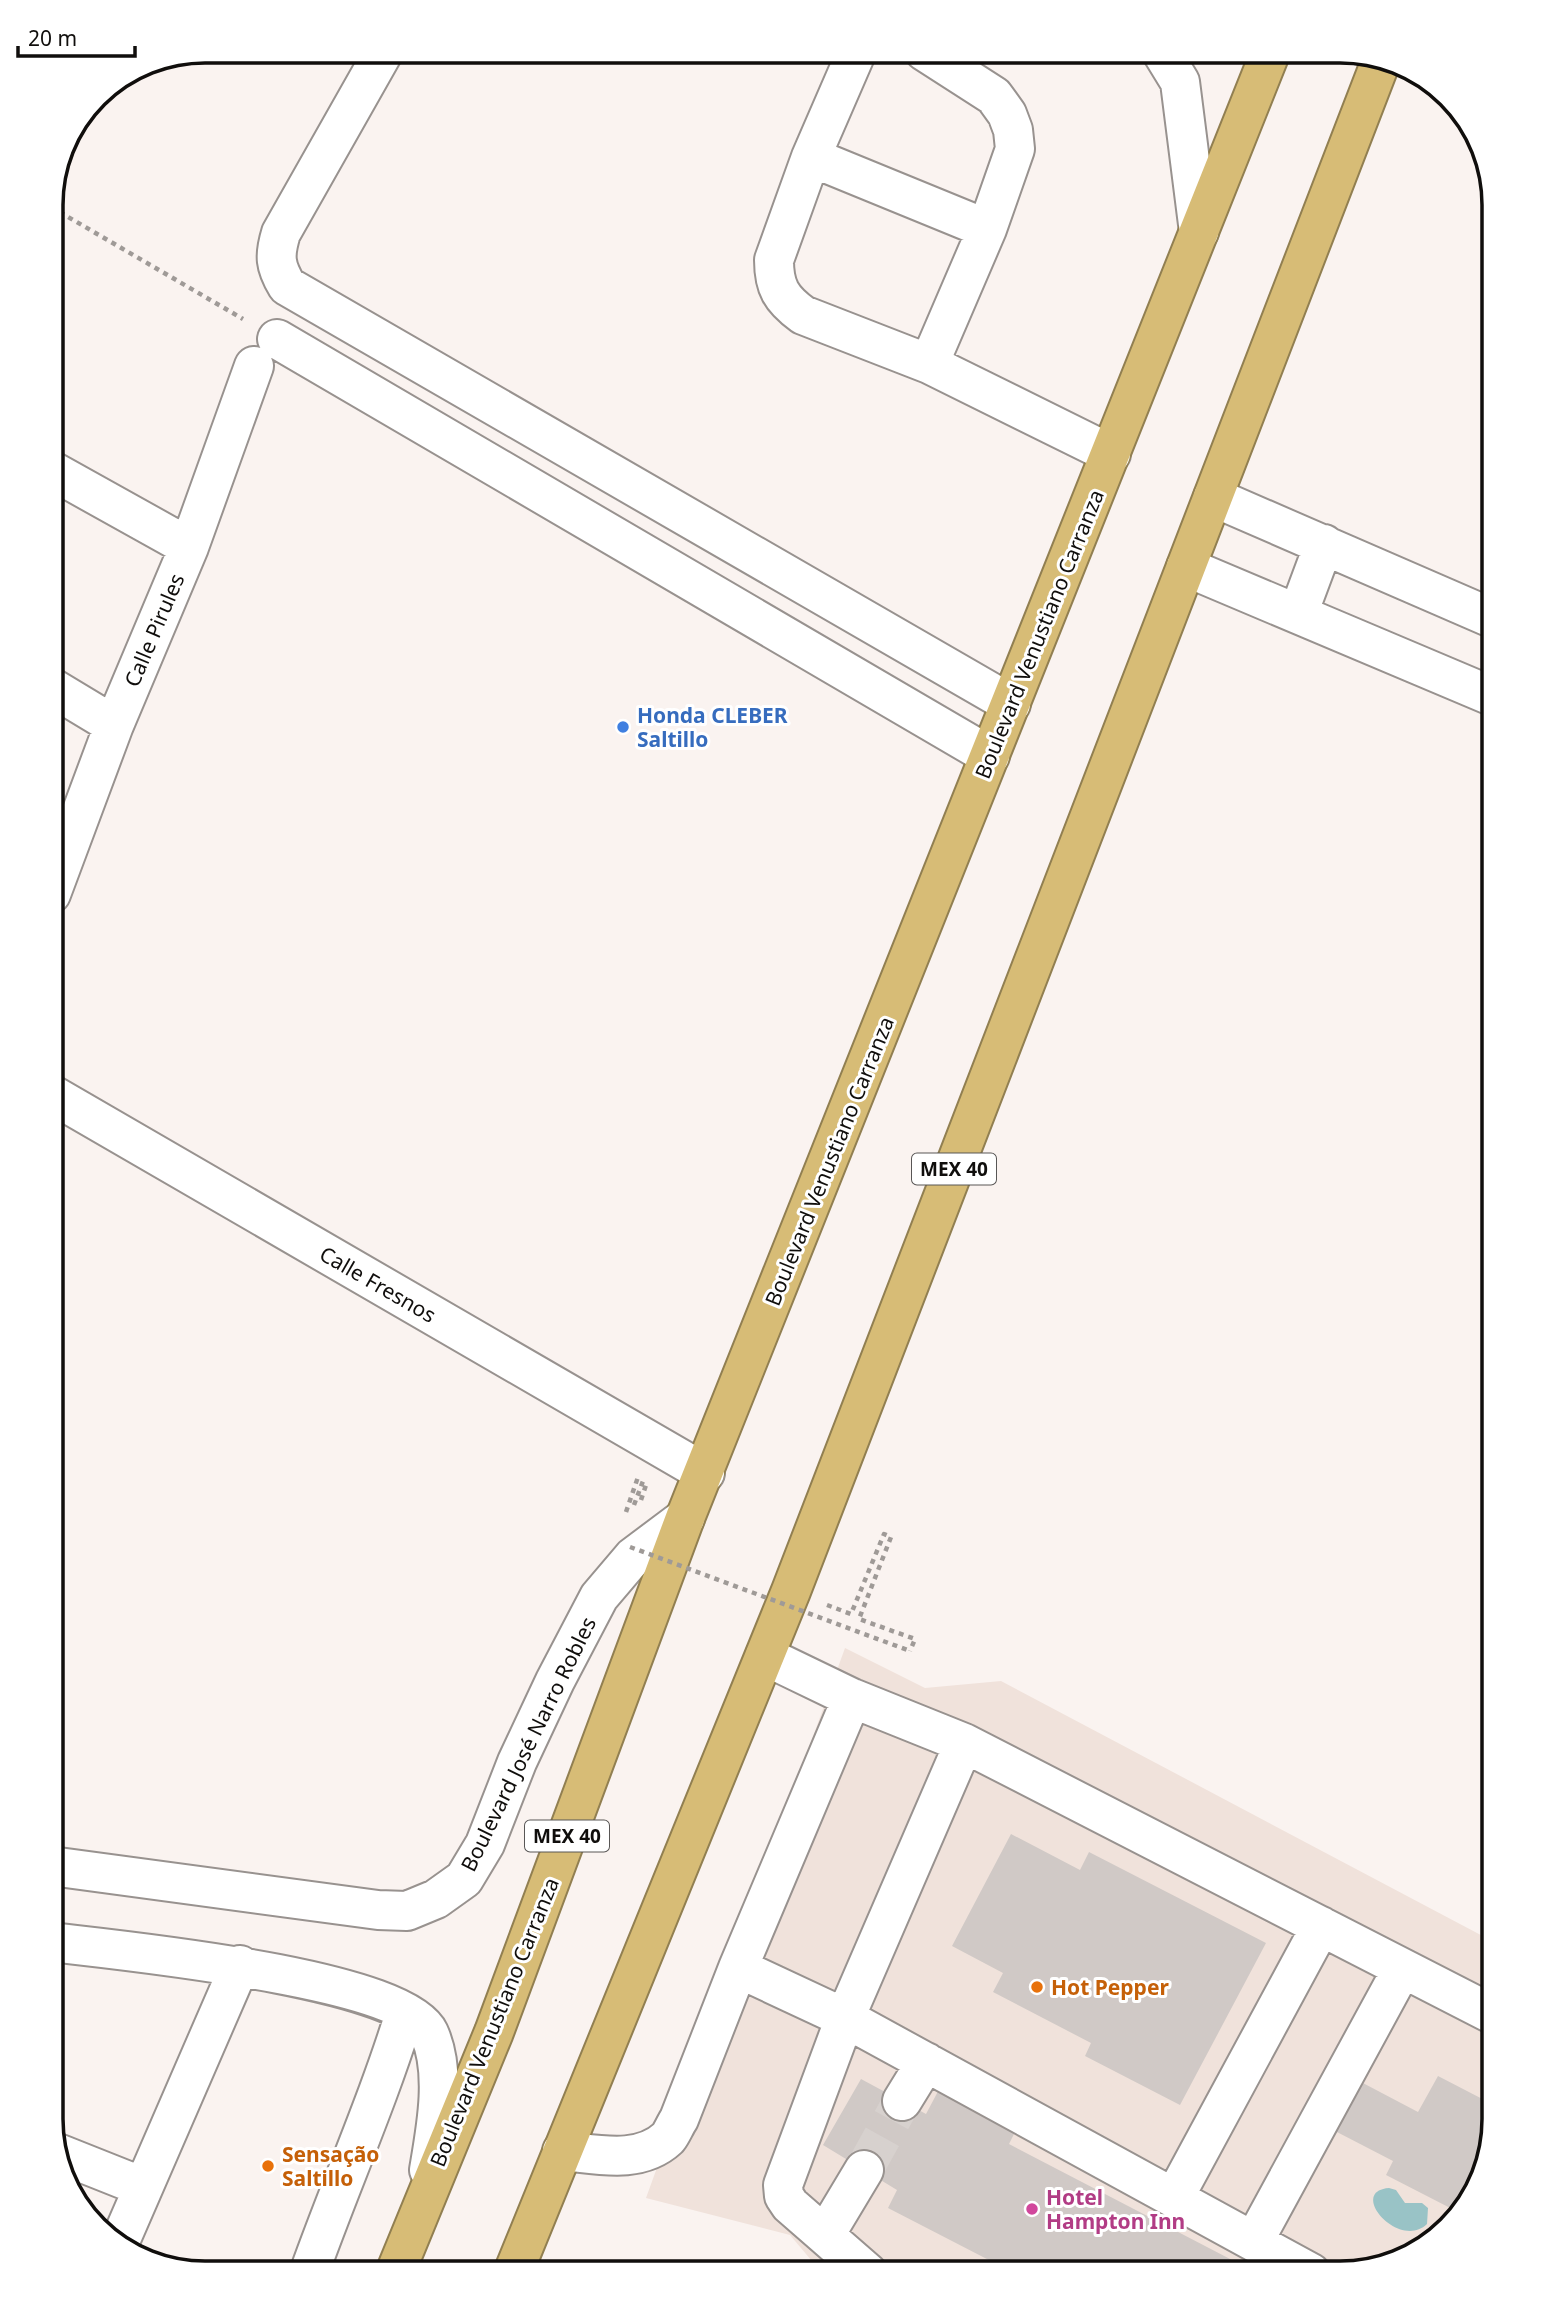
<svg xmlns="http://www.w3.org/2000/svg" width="1545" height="2324" font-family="'Noto Sans',sans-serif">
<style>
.built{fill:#f0e2db}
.water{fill:#99c3c6}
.building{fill:#d0c9c6}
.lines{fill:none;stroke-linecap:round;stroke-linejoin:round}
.minor-tunnel{stroke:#d7d1ce;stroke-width:38;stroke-dasharray:38 19;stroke-linecap:butt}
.minor-casing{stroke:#98928f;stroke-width:42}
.highway-casing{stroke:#917f51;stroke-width:42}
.path{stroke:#9f9a97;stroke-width:4.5;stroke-dasharray:5 5;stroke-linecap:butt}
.minor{stroke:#fff;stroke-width:38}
.highway{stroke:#d7bc76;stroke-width:38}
.path-bridge{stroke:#9f9a97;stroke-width:4.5;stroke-dasharray:5 5;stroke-linecap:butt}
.shop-dot{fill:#3f7fe0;stroke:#fff;stroke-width:2.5}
.food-dot{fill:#e8710a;stroke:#fff;stroke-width:2.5}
.hotel-dot{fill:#d1479c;stroke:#fff;stroke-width:2.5}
.labels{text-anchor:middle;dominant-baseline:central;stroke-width:6;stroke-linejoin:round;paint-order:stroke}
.shield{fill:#fff;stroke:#585655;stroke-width:2}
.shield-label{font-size:19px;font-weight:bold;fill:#100e0c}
.street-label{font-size:21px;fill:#100e0c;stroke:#fff}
.shop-label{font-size:21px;font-weight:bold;fill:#366cbe;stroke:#fff;text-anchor:start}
.food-label{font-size:21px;font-weight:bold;fill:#c56008;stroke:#fff;text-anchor:start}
.hotel-label{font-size:21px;font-weight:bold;fill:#b23c85;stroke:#fff;text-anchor:start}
.rim{fill:none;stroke:#100e0c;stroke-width:3.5}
</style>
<rect width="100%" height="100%" fill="#faf3f0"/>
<path class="built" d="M 845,1648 L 925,1688 L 1001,1681 L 1494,1942 L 1494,2120 L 1473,2197 L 1417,2253 L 1340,2273 L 822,2273 L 790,2235 L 646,2198 Z"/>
<path class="water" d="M 1389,2188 L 1396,2190 L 1405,2203 L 1422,2203 L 1428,2208 L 1427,2224 C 1399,2251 1347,2191 1389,2188 Z"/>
<path class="building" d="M 1011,1834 L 1080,1870 L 1089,1852 L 1266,1943 L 1180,2105 L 1085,2056 L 1091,2043 L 993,1992 L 1003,1973 L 952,1946 Z
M 1438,2076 L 1494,2105 L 1494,2120 L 1473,2197 L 1458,2212 L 1386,2175 L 1393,2161 L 1335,2131 L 1361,2082 L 1418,2112 Z
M 861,2079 L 926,2114 L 944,2080 L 1021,2120 L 1009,2144 L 1257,2273 L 1014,2273 L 888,2208 L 897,2190 L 823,2145 Z"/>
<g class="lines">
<path class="minor-tunnel" d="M 864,2170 L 902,2101"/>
<defs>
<path id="minor" d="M 384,51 L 281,233 C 274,256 275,266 287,286 L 1011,704
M 857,51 L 811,157 L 774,260 C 774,287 781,299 803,315 L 929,364 L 1111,454
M 924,51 L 994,96 L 1007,114 L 1013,130 L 1015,149 L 987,229 L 929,364
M 1161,51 L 1180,82 L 1199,232
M 811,157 L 987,229
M 277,339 L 990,756
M 51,470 L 189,547
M 1213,497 L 1494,619
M 1186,567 L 1494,697
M 1298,614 L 1324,544
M 51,687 L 114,725
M 51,894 L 114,725 L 189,547 L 254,366
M 51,1094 L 705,1473
M 765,1656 L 852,1698 L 964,1743 L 1494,2015
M 51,1866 L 378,1910 L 407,1911 L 436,1899 L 464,1879 L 485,1844 L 517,1762 L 555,1681 L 599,1597 L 633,1557 L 685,1518
M 51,1942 C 116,1950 402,1977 429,2033 C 447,2072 436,2129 429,2170
M 738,1968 L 845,2018 L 1311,2273
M 902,2101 L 926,2062
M 562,2151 C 597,2154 639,2165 668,2138 C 672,2133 675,2125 679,2119 L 738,1968 L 852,1698
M 60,2154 L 143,2187
M 1174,2198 L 1321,1926
M 825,2235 L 864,2170
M 1254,2241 L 1402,1969
M 118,2246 L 240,1965
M 309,2273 C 340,2186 378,2101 405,2013
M 868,2273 L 790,2205 L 784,2196 L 783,2185 L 845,2018 L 964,1743"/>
<path id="highway" d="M 395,2273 L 494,2032 L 685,1518 L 1271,51
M 513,2273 L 791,1591 L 1381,61"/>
</defs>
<use href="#minor" class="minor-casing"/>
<use href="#highway" class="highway-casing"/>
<path class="path" d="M 51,207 L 243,319
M 641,1500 L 647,1482
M 634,1505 L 643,1481
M 626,1512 L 638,1477
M 827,1605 L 851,1614 L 884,1534 L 891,1537 L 859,1619 L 915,1639 L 910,1651"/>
<use href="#minor" class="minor"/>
<use href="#highway" class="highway"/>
<path class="path-bridge" d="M 630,1547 L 910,1651"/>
</g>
<circle class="shop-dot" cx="623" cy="727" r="7"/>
<g class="food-dot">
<circle cx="1037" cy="1987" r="7"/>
<circle cx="268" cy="2166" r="7"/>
</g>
<circle class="hotel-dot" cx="1032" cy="2209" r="7"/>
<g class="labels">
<g class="shield">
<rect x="912" y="1153.5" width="84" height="31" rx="5"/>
<rect x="525" y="1820.5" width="84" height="31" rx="5"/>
</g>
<g class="shield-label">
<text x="954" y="1169">MEX 40</text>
<text x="567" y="1836">MEX 40</text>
</g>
<g class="street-label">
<text transform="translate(154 630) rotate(-67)">Calle Pirules</text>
<text transform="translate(1039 634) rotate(-68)">Boulevard Venustiano Carranza</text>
<text transform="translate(829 1161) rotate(-68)">Boulevard Venustiano Carranza</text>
<text transform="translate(378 1284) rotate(30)">Calle Fresnos</text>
<text transform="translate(528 1744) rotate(-64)">Boulevard José Narro Robles</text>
<text transform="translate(494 2022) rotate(-68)">Boulevard Venustiano Carranza</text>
</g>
<g class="shop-label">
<text x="637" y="715">Honda CLEBER<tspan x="637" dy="24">Saltillo</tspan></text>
</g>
<g class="food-label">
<text x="1051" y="1987">Hot Pepper</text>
<text x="282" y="2154">Sensação<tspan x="282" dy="24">Saltillo</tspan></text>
</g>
<g class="hotel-label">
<text x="1046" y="2197">Hotel<tspan x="1046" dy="24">Hampton Inn</tspan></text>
</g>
</g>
<path d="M0 0H1545V2324H0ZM205 63H1340A142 142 0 0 1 1482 205V2119A142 142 0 0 1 1340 2261H205A142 142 0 0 1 63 2119V205A142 142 0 0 1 205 63Z" fill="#fff" fill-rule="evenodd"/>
<path class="rim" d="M205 63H1340A142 142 0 0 1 1482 205V2119A142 142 0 0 1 1340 2261H205A142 142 0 0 1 63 2119V205A142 142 0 0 1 205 63Z"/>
<path d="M18 46v10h117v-10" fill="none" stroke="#100e0c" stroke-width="3.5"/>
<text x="28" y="46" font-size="21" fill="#100e0c" stroke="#ffffff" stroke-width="5" paint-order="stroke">20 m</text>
</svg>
